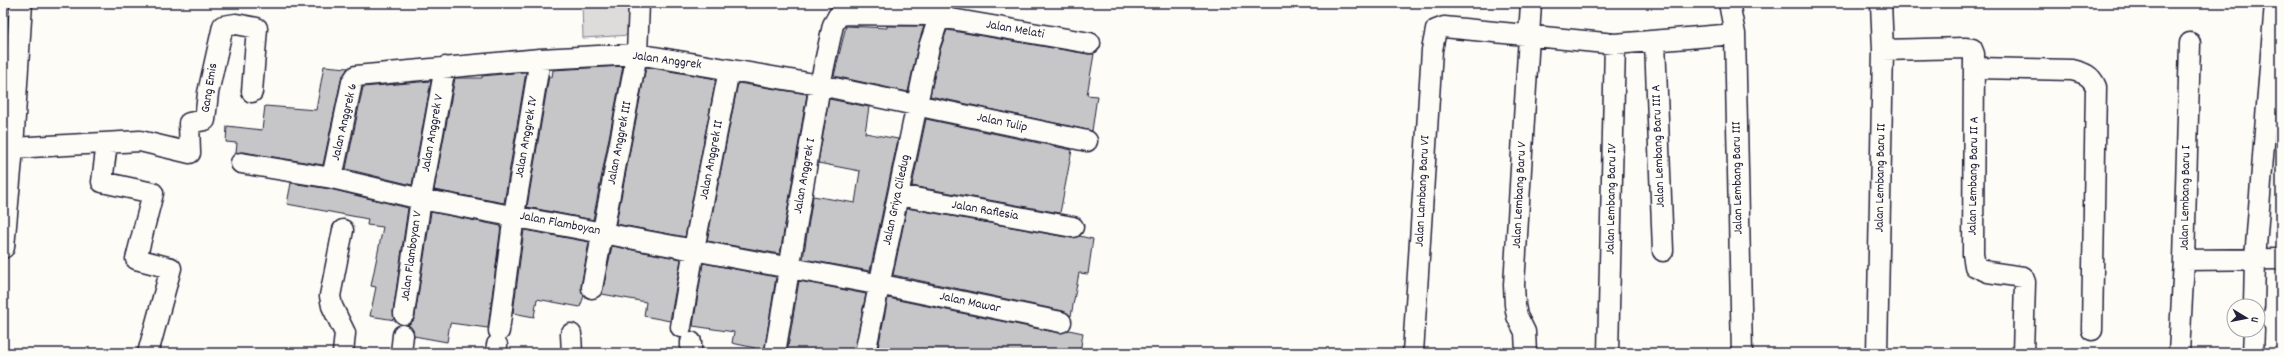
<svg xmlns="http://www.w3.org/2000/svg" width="2284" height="356" font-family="Dekko,sans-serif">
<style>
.green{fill:#dddcdb;stroke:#807f8b}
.building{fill:#c6c6c8;stroke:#22223b}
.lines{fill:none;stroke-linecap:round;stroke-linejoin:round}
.street-casing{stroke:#22223b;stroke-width:23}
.secondary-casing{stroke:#22223b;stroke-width:25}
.street{stroke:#fdfcf7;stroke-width:20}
.secondary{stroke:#fdfcf7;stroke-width:22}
.labels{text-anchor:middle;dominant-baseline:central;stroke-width:3;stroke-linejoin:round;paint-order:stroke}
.street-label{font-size:13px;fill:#22223b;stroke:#fdfcf7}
</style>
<rect width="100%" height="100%" fill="#fdfcf7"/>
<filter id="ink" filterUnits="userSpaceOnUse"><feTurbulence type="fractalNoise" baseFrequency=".025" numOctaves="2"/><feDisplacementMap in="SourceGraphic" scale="8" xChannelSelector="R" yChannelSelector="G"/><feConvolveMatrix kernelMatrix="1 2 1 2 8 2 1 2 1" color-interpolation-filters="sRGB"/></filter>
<g filter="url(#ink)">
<path class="green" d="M 582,3 L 631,3 L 631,35 L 583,38 Z"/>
<path class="building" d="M 846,26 L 887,28 L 887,26 L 924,26 L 918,45 L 908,92 L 834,76 Z
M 947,30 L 1088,54 L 1094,54 L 1087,95 L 1097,96 L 1092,131 L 930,96 L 940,50 Z
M 324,66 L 348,68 L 341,80 L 323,165 L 243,152 L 236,153 L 237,143 L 226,142 L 227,126 L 262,130 L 265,106 L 316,110 Z
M 623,66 L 593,220 L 527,207 L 549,76 L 552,77 L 553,70 Z
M 646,67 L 716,79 L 685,237 L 616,224 Z
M 524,72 L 526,72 L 504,203 L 434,190 L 455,78 L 482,78 L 482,76 Z
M 431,81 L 412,185 L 346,169 L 363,87 Z
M 738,83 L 807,94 L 780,254 L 707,241 Z
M 829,99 L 869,107 L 865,133 L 898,139 L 870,271 L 803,259 L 813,196 L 855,203 L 860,171 L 818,163 Z
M 926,119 L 1072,150 L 1060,213 L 912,186 Z
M 291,183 L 330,189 L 408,208 L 393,312 L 395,320 L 370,316 L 376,287 L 371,286 L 383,227 L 367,225 L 368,219 L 287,204 Z
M 907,208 L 1071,238 L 1079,236 L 1093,239 L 1088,274 L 1079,273 L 1071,316 L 1063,311 L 893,275 Z
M 431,212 L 501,226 L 488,328 L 450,323 L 447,342 L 414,336 L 413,330 L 408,325 L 413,321 L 415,316 Z
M 524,230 L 589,242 L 581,286 L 584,296 L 580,307 L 537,299 L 534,317 L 513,313 Z
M 612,246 L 681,259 L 670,321 L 644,316 L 646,302 L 602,294 Z
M 703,263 L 776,277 L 764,353 L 753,353 L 755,348 L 732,343 L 734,332 L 693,326 Z
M 799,281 L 866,294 L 854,353 L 787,353 Z
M 888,298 L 1059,333 L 1069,330 L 1083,333 L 1080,353 L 877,353 Z"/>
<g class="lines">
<defs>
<path id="street" d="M 1729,3 L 1735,34 L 1742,353
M 1655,42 L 1663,251
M 1883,50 L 1965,48 L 1972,49 L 1974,54 L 1973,254 L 1975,266 L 1988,272 L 2023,277 L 2025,282 L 2023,353
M 1975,68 L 2072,70 C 2084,73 2091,75 2096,87 L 2092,330
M 3,75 L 17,77
M 107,143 L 102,182 L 153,193 L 136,259 L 171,268 L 148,353
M 12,148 L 140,141 L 190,153 L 189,123 L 205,120 L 208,93 L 223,26 L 236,24 L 257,28 L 252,92
M 241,163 L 332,178 L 421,199 L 892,287 L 1061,322
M 332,178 L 352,82 L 356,76 L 540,59 L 637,54 L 820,85 L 1087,141
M 898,195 L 1073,227
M 2184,260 L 2281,259
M 592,288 L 637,54 L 639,3
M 2254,306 L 2255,259 L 2275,3
M 404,314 L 421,199 L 445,67
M 681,327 L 694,249 L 729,70
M 499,331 L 514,215 L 540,59
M 571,334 L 572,353
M 343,353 L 345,333 L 332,306 L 330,296 L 343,230
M 401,353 L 403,335
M 496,353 L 497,345
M 691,353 L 691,342
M 775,353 L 820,85 L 833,25 L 838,16 L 847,14 L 928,15 L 1090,43
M 865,353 L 929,47 L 944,3
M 1413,353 L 1432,50 L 1436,30 L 1444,27 L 1615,44 L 1735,34
M 1526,353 L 1525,332 L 1517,316 L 1515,305 L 1514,285 L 1531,3
M 1608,353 L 1615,44
M 1877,353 L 1883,50 L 1881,3
M 2179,353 L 2184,260 L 2190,43
M 2253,353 L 2254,330"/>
<path id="secondary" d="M 3,247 L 12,148 L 21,3"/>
</defs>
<use href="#street" class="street-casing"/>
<use href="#secondary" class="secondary-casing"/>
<use href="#street" class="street"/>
<use href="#secondary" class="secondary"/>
</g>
</g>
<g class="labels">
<g class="street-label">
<text transform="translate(1015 30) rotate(10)">Jalan Melati</text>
<text transform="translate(667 61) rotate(8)">Jalan Anggrek</text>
<text transform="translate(210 88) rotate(-81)">Gang Emis</text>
<text transform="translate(345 122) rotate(-77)">Jalan Anggrek 6</text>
<text transform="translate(1002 123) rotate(12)">Jalan Tulip</text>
<text transform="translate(433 133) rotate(-80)">Jalan Anggrek V</text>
<text transform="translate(527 137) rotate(-80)">Jalan Anggrek IV</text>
<text transform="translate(620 143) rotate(-79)">Jalan Anggrek III</text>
<text transform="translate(1659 146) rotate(-92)">Jalan Lembang Baru III A</text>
<text transform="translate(712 160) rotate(-79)">Jalan Anggrek II</text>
<text transform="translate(805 176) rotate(-80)">Jalan Anggrek I</text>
<text transform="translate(1974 176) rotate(-89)">Jalan Lembang Baru II A</text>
<text transform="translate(1738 178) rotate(-91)">Jalan Lembang Baru III</text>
<text transform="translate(1881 178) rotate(-89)">Jalan Lembang Baru II</text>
<text transform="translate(1423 191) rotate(-87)">Jalan Lambang Baru VI</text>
<text transform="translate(1520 195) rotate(-87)">Jalan Lembang Baru V</text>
<text transform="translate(2186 198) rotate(-89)">Jalan Lembang Baru I</text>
<text transform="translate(1612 199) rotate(-89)">Jalan Lembang Baru IV</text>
<text transform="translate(897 200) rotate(-78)">Jalan Griya Ciledug</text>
<text transform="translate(985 211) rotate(10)">Jalan Raflesia</text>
<text transform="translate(560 224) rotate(11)">Jalan Flamboyan</text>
<text transform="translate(412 256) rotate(-82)">Jalan Flamboyan V</text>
<text transform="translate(970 303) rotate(12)">Jalan Mawar</text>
</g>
</g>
<rect width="2284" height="356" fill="none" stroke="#fdfcf7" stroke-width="16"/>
<rect x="8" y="8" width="2268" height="340" fill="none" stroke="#22223b" stroke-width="1.5" filter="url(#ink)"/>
<g transform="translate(2246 318) rotate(100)"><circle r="19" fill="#fdfcf7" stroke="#a5a5ac"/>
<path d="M0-3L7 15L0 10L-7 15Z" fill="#22223b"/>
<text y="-6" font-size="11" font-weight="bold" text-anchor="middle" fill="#22223b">U</text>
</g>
</svg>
